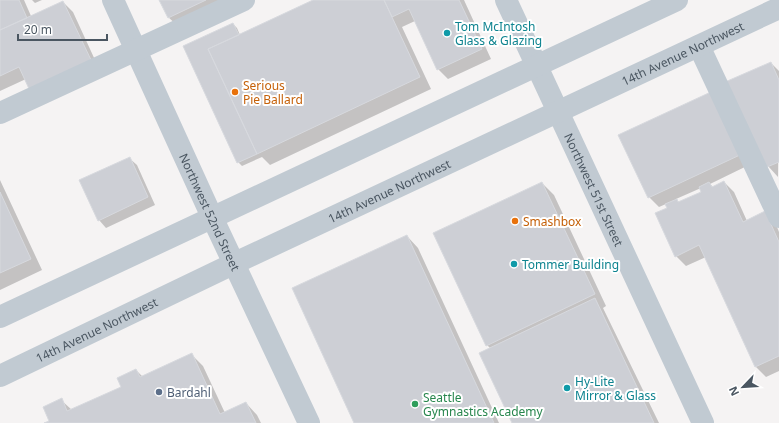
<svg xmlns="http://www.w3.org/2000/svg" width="779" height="423" font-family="'Noto Sans',sans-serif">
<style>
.shadow{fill:#0003;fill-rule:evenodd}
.building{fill:#cdcfd5;stroke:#d7d9de}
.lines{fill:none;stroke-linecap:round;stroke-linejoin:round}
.minor{stroke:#c1cad2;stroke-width:22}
.culture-dot{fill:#0f9aa8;stroke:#fff;stroke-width:1.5}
.food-dot{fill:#e8710a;stroke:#fff;stroke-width:1.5}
.service-dot{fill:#5c6f8a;stroke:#fff;stroke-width:1.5}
.leisure-dot{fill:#2e9e5b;stroke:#fff;stroke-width:1.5}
.labels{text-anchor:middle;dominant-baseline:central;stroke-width:4;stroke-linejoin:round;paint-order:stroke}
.culture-label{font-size:12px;fill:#0d838f;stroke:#fff;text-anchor:start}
.street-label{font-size:12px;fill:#4a5661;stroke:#fff}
.food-label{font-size:12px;fill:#c56008;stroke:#fff;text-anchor:start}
.service-label{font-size:12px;fill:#4e5e75;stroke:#fff;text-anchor:start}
.leisure-label{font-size:12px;fill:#27864d;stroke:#fff;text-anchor:start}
</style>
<rect width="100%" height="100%" fill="#f5f3f3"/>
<path class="shadow" d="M 0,0 L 24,0 L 31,16 L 63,2 L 73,12 L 101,73 L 26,79 L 0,91 Z
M 32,0 L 42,0 L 35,3 Z
M 160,0 L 237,0 L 179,27 L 168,17 Z
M 315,0 L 464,0 L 491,59 L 448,79 L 438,69 L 415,21 L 402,27 L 431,89 L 270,165 L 262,157 L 242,166 L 238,162 L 184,47 L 233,24 L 237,28 L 240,35 Z
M 771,63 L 779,71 L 778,177 L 768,166 Z
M 712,92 L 751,164 L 710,184 L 713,187 L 724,182 L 734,192 L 747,221 L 775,222 L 779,232 L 779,371 L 766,377 L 756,367 L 706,257 L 686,266 L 676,256 L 668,208 L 666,204 L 659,207 L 649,197 ZM 701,188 L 703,192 L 680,203 L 676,199 Z
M 129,158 L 137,165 L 155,205 L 106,228 L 99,220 Z
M 0,180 L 42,270 L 0,290 Z
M 542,183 L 554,195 L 606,306 L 603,308 L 659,423 L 513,423 L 491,349 L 487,345 Z
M 407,236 L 418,248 L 499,423 L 355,423 Z
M 192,355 L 203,366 L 225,413 L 246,403 L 257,415 L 261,423 L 46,423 L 50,421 L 61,400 L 72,410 L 122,387 L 136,370 L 143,377 Z"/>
<path class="building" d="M 0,0 L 19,0 L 27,18 L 0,30 Z
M 159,0 L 206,0 L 168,18 Z
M 313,0 L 384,0 L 420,77 L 257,154 L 208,49 Z
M 384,0 L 459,0 L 482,49 L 437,70 L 409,9 L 392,17 Z
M 63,1 L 92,62 L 30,91 L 19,67 L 0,76 L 0,30 Z
M 233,23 L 239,35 L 208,49 L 257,154 L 237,163 L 183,46 Z
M 771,62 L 779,80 L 779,162 L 767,167 L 725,82 Z
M 713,91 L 742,154 L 648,198 L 618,135 Z
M 130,157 L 148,197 L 98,221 L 79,180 Z
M 724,181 L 743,222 L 765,211 L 779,242 L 779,356 L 755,367 L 699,245 L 675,257 L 655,213 L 667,208 L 665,204 L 677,199 L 678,202 L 701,192 L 699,187 L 709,182 L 712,187 Z
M 542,182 L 595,294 L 486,346 L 433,233 Z
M 0,192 L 31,259 L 0,273 Z
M 407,235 L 494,423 L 354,423 L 292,288 Z
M 595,298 L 654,423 L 512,423 L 479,353 Z
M 192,353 L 220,414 L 246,402 L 256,423 L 44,423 L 49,421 L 43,407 L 62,398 L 67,411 L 121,387 L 117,378 L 136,369 L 140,377 Z"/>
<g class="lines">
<g class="minor">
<path id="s1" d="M 113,0 L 212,217 L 309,423"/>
<path id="s2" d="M 506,0 L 703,423"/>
<path d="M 699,46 L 779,217"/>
<path d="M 0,113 L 244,0"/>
<path d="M 0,317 L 677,0"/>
<path id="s3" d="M 0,376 L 235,263 L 779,8"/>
</g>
</g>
<g class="culture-dot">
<circle cx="447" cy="33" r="4"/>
<circle cx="514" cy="264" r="4"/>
<circle cx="567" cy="388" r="4"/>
</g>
<g class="food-dot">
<circle cx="235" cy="92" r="4"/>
<circle cx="515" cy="221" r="4"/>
</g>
<circle class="service-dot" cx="159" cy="392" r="4"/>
<circle class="leisure-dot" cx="415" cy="404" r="4"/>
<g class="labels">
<g class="culture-label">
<text x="455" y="26">Tom McIntosh<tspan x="455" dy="14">Glass &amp; Glazing</tspan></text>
<text x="522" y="264">Tommer Building</text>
<text x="575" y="381">Hy-Lite<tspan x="575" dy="14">Mirror &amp; Glass</tspan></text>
</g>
<g class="street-label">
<text stroke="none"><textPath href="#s3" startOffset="755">14th Avenue Northwest</textPath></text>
<text stroke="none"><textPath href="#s2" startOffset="209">Northwest 51st Street</textPath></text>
<text stroke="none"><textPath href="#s3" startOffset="431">14th Avenue Northwest</textPath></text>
<text stroke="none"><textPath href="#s1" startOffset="233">Northwest 52nd Street</textPath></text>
<text stroke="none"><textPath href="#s3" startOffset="107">14th Avenue Northwest</textPath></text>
</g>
<g class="food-label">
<text x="243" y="85">Serious<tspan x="243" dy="14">Pie Ballard</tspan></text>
<text x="523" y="221">Smashbox</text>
</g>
<g class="service-label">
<text x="167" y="392">Bardahl</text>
</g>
<g class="leisure-label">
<text x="423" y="397">Seattle<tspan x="423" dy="14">Gymnastics Academy</tspan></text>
</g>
</g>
<g transform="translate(743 387) rotate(245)" stroke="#ffffff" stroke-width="3" paint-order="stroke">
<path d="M0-3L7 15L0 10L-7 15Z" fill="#4a5661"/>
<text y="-6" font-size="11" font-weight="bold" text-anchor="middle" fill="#4a5661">N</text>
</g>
<path d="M18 34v6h89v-6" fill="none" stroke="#4a5661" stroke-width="2"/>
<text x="24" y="34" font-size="12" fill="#4a5661" stroke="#ffffff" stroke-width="3" paint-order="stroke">20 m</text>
</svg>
